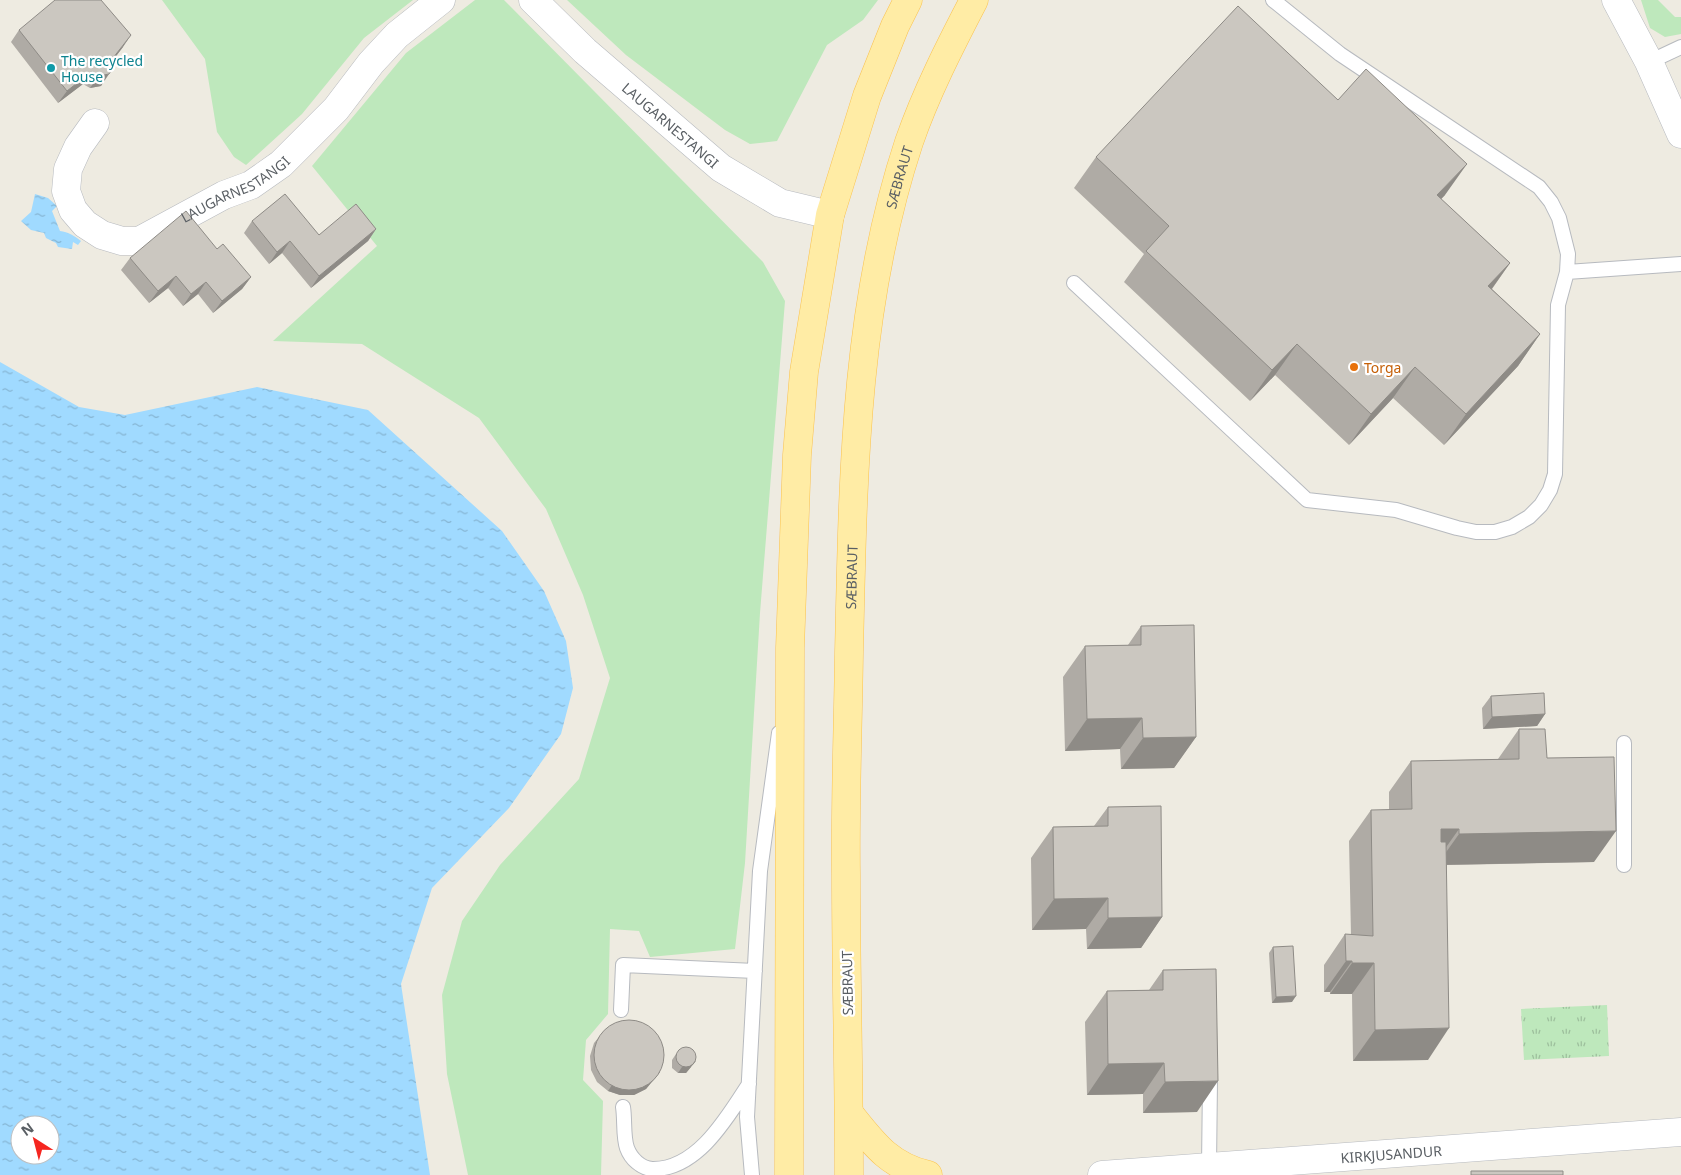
<svg xmlns="http://www.w3.org/2000/svg" width="1681" height="1175" font-family="'Noto Sans',sans-serif">
<style>
.grass{fill:#bee8bc}
.park{fill:url(#park-tufts)}
.water{fill:url(#water-ripples);fill-rule:evenodd}
.lines{fill:none;stroke-linecap:round;stroke-linejoin:round}
.service-casing{stroke:#b7babf;stroke-width:16}
.minor-casing{stroke:#b7babf;stroke-width:29}
.primary-casing{stroke:#fbc24d;stroke-width:29}
.service{stroke:#fff;stroke-width:14}
.minor{stroke:#fff;stroke-width:28}
.primary{stroke:#ffeca5;stroke-width:28}
.wall{fill:#afaba5}
.shaded-wall{fill:#8e8b86}
.building{fill:#cbc7c0;stroke:#8e8b86}
.culture-dot{fill:#0f9aa8;stroke:#fff;stroke-width:2}
.food-dot{fill:#e8710a;stroke:#fff;stroke-width:2}
.labels{text-anchor:middle;dominant-baseline:central;stroke-width:4.5;stroke-linejoin:round;paint-order:stroke}
.culture-label{font-size:14px;fill:#0d838f;stroke:#fff;text-anchor:start}
.street-label{font-size:14px;fill:#5a5f64;stroke:#fff}
.food-label{font-size:14px;fill:#c56008;stroke:#fff;text-anchor:start}
</style>
<defs>
<pattern id="park-tufts" width="24" height="20" patternUnits="userSpaceOnUse" patternTransform="scale(1.25)"><rect width="24" height="20" fill="#bee8bc"/><path d="M3 7l-1-3M5 7V3M7 7l1-3M15 17l-1-3M17 17v-4M19 17l1-3" fill="none" stroke="#9dbf9c"/></pattern>
<pattern id="water-ripples" width="26" height="14" patternUnits="userSpaceOnUse" patternTransform="scale(1.25)"><rect width="26" height="14" fill="#a0daff"/><path d="M2 4q2-2 4 0t4 0M15 11q2-2 4 0t4 0" fill="none" stroke="#85b4d2"/></pattern>
</defs>
<rect width="100%" height="100%" fill="#eeebe1"/>
<path class="grass" d="M 162,0 L 413,0 L 364,38 L 302,114 L 246,165 L 234,157 L 217,132 L 205,59 Z
M 475,0 L 504,0 L 763,262 L 785,301 L 760,613 L 745,863 L 735,949 L 650,957 L 639,931 L 610,929 L 608,1014 L 586,1040 L 583,1080 L 603,1101 L 601,1175 L 468,1175 L 447,1074 L 442,995 L 462,921 L 500,865 L 579,779 L 610,678 L 583,595 L 546,509 L 479,418 L 362,344 L 273,341 L 377,246 L 312,166 L 406,53 Z
M 567,0 L 878,0 L 863,20 L 827,45 L 777,141 L 750,144 L 725,130 L 626,55 Z
M 1641,0 L 1658,0 L 1675,17 L 1681,17 L 1681,34 L 1665,37 L 1650,28 Z"/>
<path class="park" d="M 1607,1005 L 1609,1056 L 1524,1060 L 1521,1009 Z"/>
<path class="water" d="M 35,194 L 48,198 L 57,206 L 52,211 L 60,231 C 68,232 75,236 81,241 L 78,245 L 73,242 L 72,249 L 58,247 L 56,243 L 46,238 L 44,233 L 31,230 L 21,221 L 31,212 Z
M 0,362 L 79,407 L 125,415 L 257,387 L 368,410 L 502,531 L 544,591 L 566,641 L 573,688 L 561,734 L 509,808 L 432,888 L 401,984 L 430,1175 L 0,1175 ZM 20,1125 L 50,1125 L 50,1155 L 20,1155 Z"/>
<g class="lines">
<defs>
<path id="service" d="M 1649,62 L 1681,47
M 1567,272 L 1681,264
M 1074,283 L 1307,500 L 1396,510 L 1457,528 L 1476,532 L 1495,532 L 1512,527 L 1529,517 L 1541,505 L 1550,490 L 1555,474 L 1558,305 L 1567,272 L 1568,254 L 1559,218 L 1551,202 L 1539,187 L 1340,54 L 1273,0
M 1624,743 L 1624,865
M 621,1010 L 623,965 L 755,971
M 623,1107 C 625,1119 623,1137 627,1148 C 631,1159 641,1168 652,1169 C 697,1170 727,1118 749,1084
M 1209,1167 L 1210,1080
M 752,1175 L 747,1117 L 760,871 L 779,733"/>
<g id="minor">
<path id="s1" d="M 533,0 L 585,51 L 721,168 L 780,203 L 830,215"/>
<path d="M 1616,0 L 1649,62 L 1681,134"/>
<path id="s2" d="M 95,123 L 78,147 L 68,169 L 66,191 L 73,210 L 85,224 L 102,235 L 122,241 L 139,241 L 224,195 L 251,185 L 281,164 L 336,109 L 371,63 L 397,35 L 441,0"/>
<path id="s3" d="M 1102,1175 L 1681,1132"/>
</g>
<g id="primary">
<path d="M 849,1113 C 873,1143 889,1166 928,1175"/>
<path d="M 789,1175 L 790,648 L 797,455 L 804,372 L 830,215 L 867,96 L 895,26 L 908,0"/>
<path id="s4" d="M 849,1175 C 849,1075 846,975 846,875 C 845,801 848,727 849,653 C 853,480 854,308 909,142 C 926,93 950,46 974,0"/>
</g>
</defs>
<use href="#service" class="service-casing"/>
<use href="#minor" class="minor-casing"/>
<use href="#primary" class="primary-casing"/>
<use href="#service" class="service"/>
<use href="#minor" class="minor"/>
<use href="#primary" class="primary"/>
</g>
<path class="wall" d="M 19,30 L 123,47 L 114,59 L 101,86 L 90,88 L 83,84 L 58,103 L 11,42 Z
M 1338,100 L 1445,195 L 1441,199 L 1510,263 L 1492,289 L 1540,334 L 1518,366 L 1444,445 L 1393,398 L 1349,445 L 1275,375 L 1250,401 L 1124,282 L 1144,254 L 1074,188 L 1096,157 Z
M 252,221 L 319,235 L 376,229 L 368,241 L 311,288 L 282,253 L 269,264 L 244,233 Z
M 217,249 L 251,277 L 242,289 L 213,313 L 198,294 L 183,306 L 168,288 L 149,303 L 121,270 L 130,258 Z
M 1141,626 L 1196,737 L 1174,768 L 1121,769 L 1120,749 L 1065,751 L 1063,677 L 1085,646 L 1128,645 Z
M 1491,696 L 1545,714 L 1537,726 L 1483,729 L 1482,708 Z
M 1519,729 L 1547,758 L 1594,862 L 1447,865 L 1428,1060 L 1353,1061 L 1352,994 L 1330,994 L 1330,992 L 1324,992 L 1324,965 L 1345,934 L 1351,935 L 1349,841 L 1371,810 L 1389,810 L 1389,792 L 1411,761 L 1498,759 Z
M 1108,807 L 1162,917 L 1141,948 L 1087,949 L 1086,929 L 1032,930 L 1031,858 L 1053,827 L 1094,826 Z
M 1273,947 L 1292,1002 L 1272,1003 L 1269,953 Z
M 1163,970 L 1197,1112 L 1143,1113 L 1143,1094 L 1087,1095 L 1085,1022 L 1107,991 L 1149,990 Z
M 599,1037 L 660,1072 L 646,1089 L 634,1095 L 620,1095 L 608,1091 L 597,1082 L 591,1070 L 590,1056 L 594,1043 Z
M 676,1054 L 691,1067 L 686,1073 L 678,1073 L 672,1068 L 672,1060 Z"/>
<path class="shaded-wall" d="M 131,35 L 123,47 L 105,70 L 113,58 Z
M 91,72 L 83,84 L 58,103 L 67,91 Z
M 109,74 L 101,86 L 90,88 L 99,76 Z
M 1467,164 L 1445,195 L 1415,226 L 1437,195 Z
M 376,229 L 368,241 L 311,288 L 319,276 Z
M 290,241 L 282,253 L 269,264 L 277,252 Z
M 1510,263 L 1488,294 L 1488,286 Z
M 176,276 L 168,288 L 149,303 L 158,291 Z
M 251,277 L 242,289 L 213,313 L 222,301 Z
M 206,282 L 198,294 L 183,306 L 191,294 Z
M 1540,334 L 1518,366 L 1444,445 L 1466,414 Z
M 1297,344 L 1275,375 L 1250,401 L 1272,370 Z
M 1415,367 L 1393,398 L 1349,445 L 1371,414 Z
M 1545,714 L 1537,726 L 1483,729 L 1492,717 Z
M 1142,718 L 1120,749 L 1065,751 L 1087,719 Z
M 1196,737 L 1174,768 L 1121,769 L 1143,738 Z
M 1441,829 L 1459,829 L 1437,860 Z
M 1616,831 L 1594,862 L 1437,865 L 1459,834 Z
M 1108,898 L 1086,929 L 1032,930 L 1054,899 Z
M 1162,917 L 1141,948 L 1087,949 L 1108,918 Z
M 1346,961 L 1352,961 L 1330,992 L 1324,992 Z
M 1352,963 L 1374,963 L 1352,994 L 1330,994 Z
M 1296,996 L 1292,1002 L 1272,1003 L 1276,997 Z
M 1449,1028 L 1428,1060 L 1353,1061 L 1375,1030 Z
M 696,1061 L 686,1073 L 678,1073 L 682,1067 Z
M 1164,1063 L 1143,1094 L 1087,1095 L 1108,1064 Z
M 660,1072 L 646,1089 L 634,1095 L 620,1095 L 608,1091 L 612,1085 Z
M 1218,1081 L 1197,1112 L 1143,1113 L 1165,1082 Z"/>
<path class="building" d="M 55,0 L 101,0 L 131,35 L 113,58 L 115,65 L 109,74 L 99,76 L 91,72 L 67,91 L 19,30 Z
M 1238,6 L 1338,100 L 1366,69 L 1467,164 L 1437,195 L 1510,263 L 1488,286 L 1540,334 L 1466,414 L 1415,367 L 1371,414 L 1297,344 L 1272,370 L 1146,251 L 1169,226 L 1096,157 Z
M 285,194 L 319,235 L 356,204 L 376,229 L 319,276 L 290,241 L 277,252 L 252,221 Z
M 186,211 L 217,249 L 223,244 L 251,277 L 222,301 L 206,282 L 191,294 L 176,276 L 158,291 L 130,258 Z
M 1194,625 L 1196,737 L 1143,738 L 1142,718 L 1087,719 L 1085,646 L 1141,645 L 1141,626 Z
M 1544,693 L 1545,714 L 1492,717 L 1491,696 Z
M 1519,729 L 1545,729 L 1547,758 L 1614,757 L 1616,831 L 1459,834 L 1459,829 L 1441,829 L 1441,842 L 1446,842 L 1449,1028 L 1375,1030 L 1374,963 L 1352,963 L 1352,961 L 1346,961 L 1345,934 L 1373,936 L 1371,810 L 1412,809 L 1411,761 L 1519,759 Z
M 1161,806 L 1162,917 L 1108,918 L 1108,898 L 1054,899 L 1053,827 L 1108,826 L 1108,807 Z
M 1293,946 L 1296,996 L 1276,997 L 1273,947 Z
M 1216,969 L 1218,1081 L 1165,1082 L 1164,1063 L 1108,1064 L 1107,991 L 1163,990 L 1163,970 Z
M594 1055a35 35 0 1 1 70 0a35 35 0 1 1-70 0Z
M676 1057a10 10 0 1 1 20 0a10 10 0 1 1-20 0Z
M 1471,1171 L 1563,1171 L 1563,1175 L 1471,1175 Z"/>
<circle class="culture-dot" cx="51" cy="68" r="5"/>
<circle class="food-dot" cx="1354" cy="367" r="5"/>
<g class="labels">
<g class="culture-label">
<text x="61" y="60">The recycled<tspan x="61" dy="16">House</tspan></text>
</g>
<g class="street-label">
<text stroke="none"><textPath href="#s1" startOffset="186">LAUGARNESTANGI</textPath></text>
<text stroke="none"><textPath href="#s4" startOffset="1002">SÆBRAUT</textPath></text>
<text stroke="none"><textPath href="#s2" startOffset="282">LAUGARNESTANGI</textPath></text>
<text stroke="none"><textPath href="#s4" startOffset="598">SÆBRAUT</textPath></text>
<text transform="translate(847 983) rotate(-91)">SÆBRAUT</text>
<text stroke="none"><textPath href="#s3" startOffset="290">KIRKJUSANDUR</textPath></text>
</g>
<g class="food-label">
<text x="1364" y="367">Torga</text>
</g>
</g>
<g transform="translate(35 1140) rotate(324)"><circle r="24" fill="#ffffff" stroke="#bdbfc1"/>
<path d="M0-4L9 19L0 12L-9 19Z" fill="#f52620"/>
<text y="-8" font-size="14" font-weight="bold" text-anchor="middle" fill="#5a5f64">N</text>
</g>
</svg>
